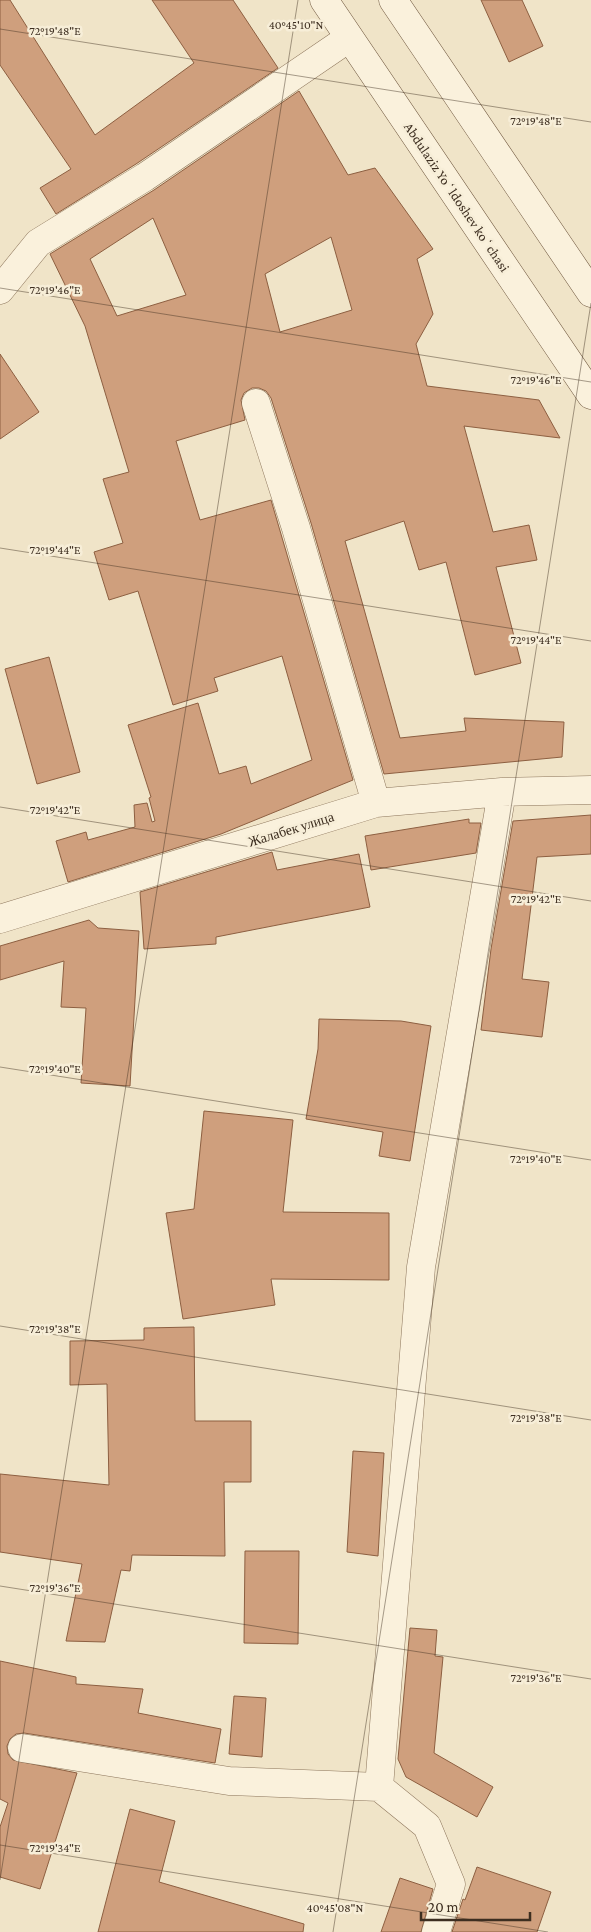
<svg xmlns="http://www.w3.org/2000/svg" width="591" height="1932" font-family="'Crimson Pro',serif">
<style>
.building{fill:#cf9f7d;stroke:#8d5f41;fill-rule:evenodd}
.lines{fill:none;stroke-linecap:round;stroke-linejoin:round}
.street-casing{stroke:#8d765c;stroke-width:29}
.secondary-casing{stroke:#6f573f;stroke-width:29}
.street{stroke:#faf1dc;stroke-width:28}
.secondary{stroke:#faf1dc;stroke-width:28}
.ticks{fill:none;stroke:#3d2e20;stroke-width:1;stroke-opacity:0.45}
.labels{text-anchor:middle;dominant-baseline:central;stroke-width:5;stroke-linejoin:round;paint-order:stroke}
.street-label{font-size:14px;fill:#3d2e20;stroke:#f7eed8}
.ticks-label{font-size:12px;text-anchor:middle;fill:#3d2e20;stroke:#f7eed8;stroke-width:5;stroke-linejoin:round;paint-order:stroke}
</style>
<rect width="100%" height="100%" fill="#f0e4c8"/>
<path class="building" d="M 0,0 L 10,0 L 95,135 L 194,63 L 152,0 L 233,0 L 278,68 L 136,164 L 56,214 L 40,188 L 71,169 L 0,65 Z
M 481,0 L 522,0 L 543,46 L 509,62 Z
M 299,91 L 348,175 L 375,168 L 433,249 L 417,259 L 433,314 L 416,344 L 427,386 L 539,400 L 560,438 L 464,426 L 493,532 L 529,525 L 537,560 L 496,567 L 521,663 L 475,675 L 446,562 L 419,570 L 404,521 L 345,541 L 400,738 L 466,731 L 464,718 L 564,722 L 562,757 L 384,774 L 311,523 L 271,398 L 266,391 L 259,388 L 252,388 L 244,393 L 241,400 L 245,420 L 176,441 L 200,520 L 271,500 L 353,780 L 221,834 L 68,882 L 56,841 L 86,832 L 88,840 L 135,827 L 134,805 L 147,803 L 152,822 L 155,821 L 149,798 L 151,797 L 128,725 L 198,703 L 219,774 L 246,766 L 251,784 L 312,760 L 282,656 L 214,678 L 218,691 L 173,705 L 138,591 L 109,600 L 94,552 L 123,543 L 103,479 L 129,472 L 85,326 L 50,254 L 154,190 ZM 153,218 L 186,295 L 117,316 L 90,259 ZM 331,237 L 352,310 L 280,332 L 265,274 Z
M 0,354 L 39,412 L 0,439 Z
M 49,657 L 80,772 L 37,784 L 5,669 Z
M 591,815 L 591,854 L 537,857 L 522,979 L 549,982 L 542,1037 L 481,1030 L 491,949 L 513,821 Z
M 469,819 L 469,823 L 481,823 L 476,853 L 371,870 L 365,836 Z
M 272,852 L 277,870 L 359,854 L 370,907 L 216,937 L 216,944 L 144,949 L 140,892 Z
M 89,920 L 98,928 L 139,931 L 130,1086 L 81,1083 L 86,1008 L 61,1007 L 64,961 L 0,980 L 0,946 Z
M 319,1019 L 401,1021 L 431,1026 L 410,1161 L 379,1156 L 383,1132 L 306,1119 L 318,1049 Z
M 204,1111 L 293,1120 L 283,1212 L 389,1213 L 389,1280 L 271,1279 L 275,1305 L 183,1319 L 166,1213 L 194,1209 Z
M 194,1327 L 195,1421 L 251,1421 L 251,1482 L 224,1482 L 225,1556 L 132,1555 L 130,1571 L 121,1570 L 105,1642 L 66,1641 L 82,1564 L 0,1552 L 0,1474 L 109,1485 L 107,1384 L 70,1385 L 70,1341 L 144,1340 L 144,1328 Z
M 353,1451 L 384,1453 L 378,1556 L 347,1552 Z
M 245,1551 L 299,1551 L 298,1644 L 244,1643 Z
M 410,1628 L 437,1630 L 435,1656 L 443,1657 L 434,1753 L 493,1787 L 477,1817 L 406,1777 L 398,1759 Z
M 0,1661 L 76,1677 L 76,1684 L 143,1689 L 138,1713 L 221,1729 L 215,1763 L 24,1733 L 16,1734 L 10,1739 L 7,1746 L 8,1754 L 13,1760 L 77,1773 L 40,1889 L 0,1877 L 0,1827 L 8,1803 L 0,1799 Z
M 234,1696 L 266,1698 L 262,1757 L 229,1754 Z
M 130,1809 L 175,1821 L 159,1882 L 304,1924 L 303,1932 L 98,1932 Z
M 477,1867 L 551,1892 L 537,1932 L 452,1932 L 463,1899 L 465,1900 Z
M 400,1878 L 433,1889 L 421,1932 L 381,1932 Z"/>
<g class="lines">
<defs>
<path id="street" d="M 0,290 L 38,243 L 145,177 L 349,38
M 256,403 L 296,528 L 376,803
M 0,919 L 376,803 L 502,792 L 591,790
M 22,1748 L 229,1781 L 379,1787
M 436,1932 L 451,1884 L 427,1826 L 379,1787 L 421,1267 L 502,792"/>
<path id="secondary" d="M 324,0 L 591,395
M 393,0 L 591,293"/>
</defs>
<use href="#street" class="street-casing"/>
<use href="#secondary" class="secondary-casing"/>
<use href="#street" class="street"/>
<use href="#secondary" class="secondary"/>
</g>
<path class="ticks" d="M 0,29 L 591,122M 0,288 L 591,382M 0,548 L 591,641M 0,807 L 591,901M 0,1067 L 591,1160M 0,1326 L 591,1420M 0,1586 L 591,1679M 0,1845 L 548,1932M 0,1880 L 298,0M 333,1932 L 591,303"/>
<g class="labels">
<g class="street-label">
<text transform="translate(457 197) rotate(56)">Abdulaziz Yoʻldoshev koʻchasi</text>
<text transform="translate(291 829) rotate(-17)">Жалабек улица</text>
</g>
</g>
<g class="ticks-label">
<text x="296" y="29">40°45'10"N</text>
<text x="55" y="35">72°19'48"E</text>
<text x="536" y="125">72°19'48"E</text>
<text x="55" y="294">72°19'46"E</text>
<text x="536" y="384">72°19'46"E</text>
<text x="55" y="554">72°19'44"E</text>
<text x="536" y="644">72°19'44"E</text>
<text x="55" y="814">72°19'42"E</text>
<text x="536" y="903">72°19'42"E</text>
<text x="55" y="1073">72°19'40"E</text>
<text x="536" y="1163">72°19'40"E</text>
<text x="55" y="1333">72°19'38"E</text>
<text x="536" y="1422">72°19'38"E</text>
<text x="55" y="1592">72°19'36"E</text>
<text x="536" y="1682">72°19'36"E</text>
<text x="55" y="1852">72°19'34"E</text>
<text x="335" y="1912">40°45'08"N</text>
</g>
<path d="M421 1912v8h109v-8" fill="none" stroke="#3d2e20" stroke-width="2.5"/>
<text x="428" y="1912" font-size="15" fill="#3d2e20" stroke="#f7eed8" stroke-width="4" paint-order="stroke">20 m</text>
</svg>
